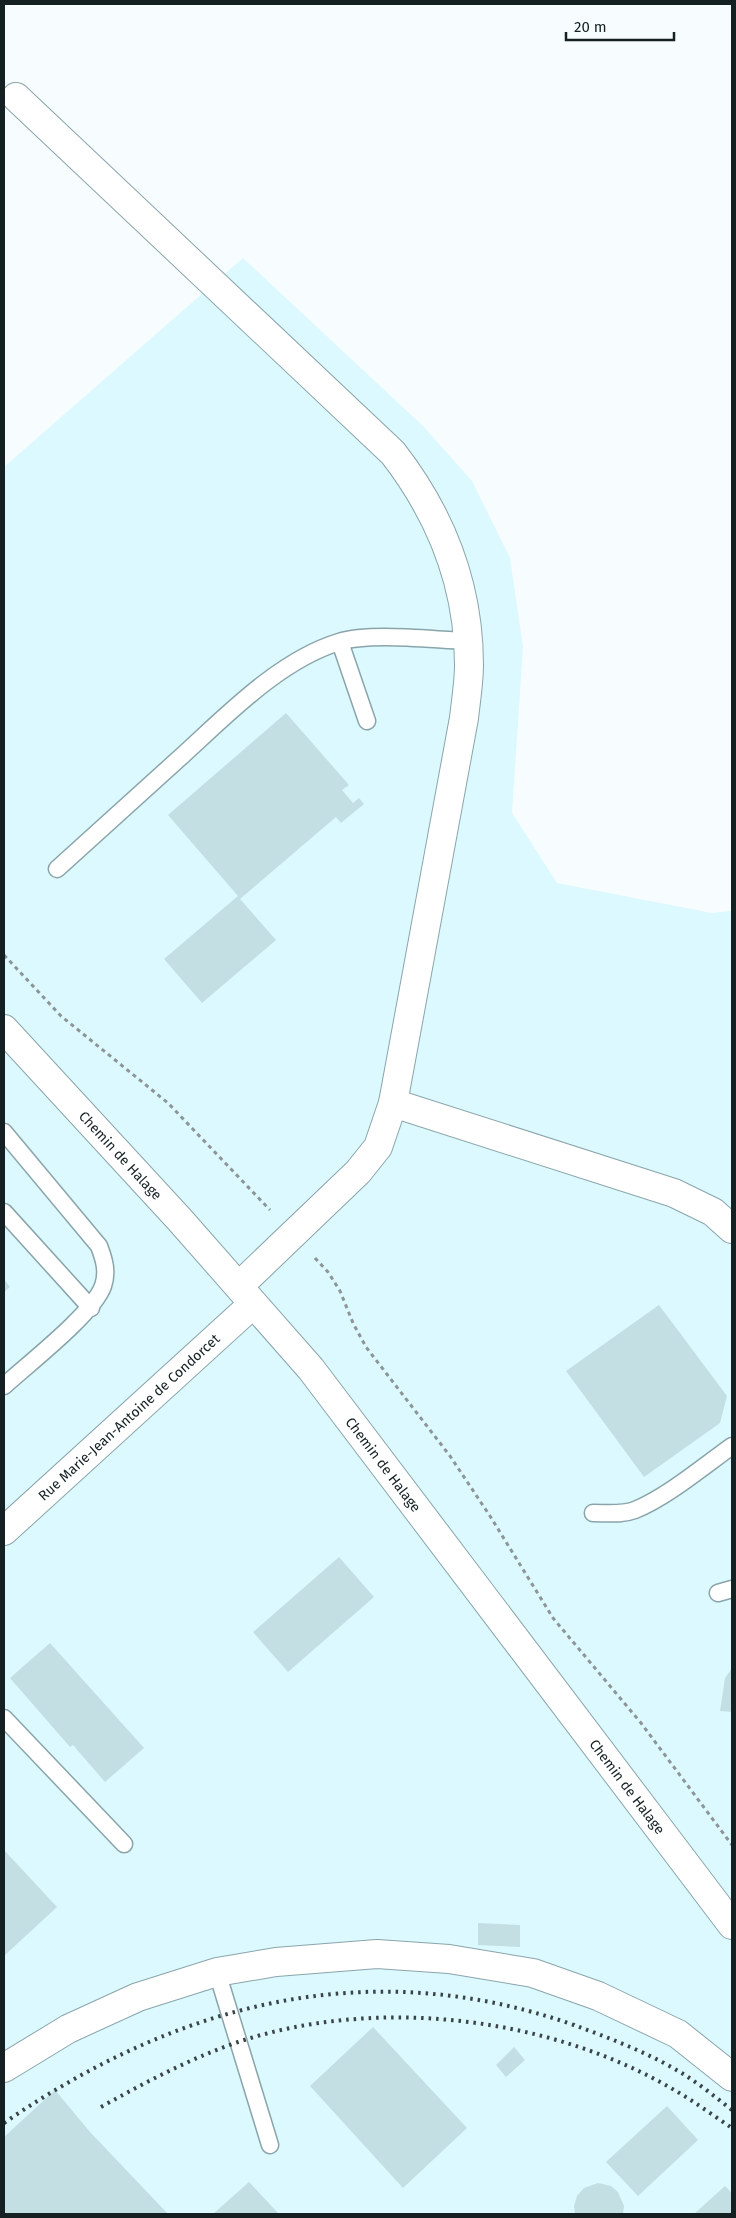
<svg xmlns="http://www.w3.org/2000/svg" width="736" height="2218" font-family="'Fira Sans',sans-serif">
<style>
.built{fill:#dbf9ff}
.building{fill:#c3dfe4}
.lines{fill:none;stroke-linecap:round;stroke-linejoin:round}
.lane-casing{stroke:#8aa5aa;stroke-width:19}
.street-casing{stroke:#8aa5aa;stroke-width:30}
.path{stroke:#8d9597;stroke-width:3;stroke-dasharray:4 4;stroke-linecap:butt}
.lane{stroke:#fff;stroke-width:16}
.street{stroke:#fff;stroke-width:28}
.rail{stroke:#3a4446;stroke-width:4;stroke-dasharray:2.5 5;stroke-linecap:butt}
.labels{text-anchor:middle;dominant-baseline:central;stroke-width:5;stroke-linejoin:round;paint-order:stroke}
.street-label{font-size:14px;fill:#152022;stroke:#f7fdfe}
</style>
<rect width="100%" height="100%" fill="#f7fdfe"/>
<path class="built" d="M 243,258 L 423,426 L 472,481 L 510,558 L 523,647 L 512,813 L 557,883 L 712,913 L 732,911 L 732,2214 L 4,2214 L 4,467 Z"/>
<path class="building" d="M 286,713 L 349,785 L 342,790 L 353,803 L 359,798 L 364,804 L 341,823 L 336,817 L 240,899 L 276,940 L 202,1003 L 164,959 L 238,896 L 168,815 Z
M 4,1279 L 10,1287 L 4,1292 Z
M 659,1305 L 727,1396 L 720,1423 L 644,1477 L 566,1371 Z
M 339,1557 L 374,1597 L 288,1672 L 253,1632 Z
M 50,1643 L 144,1748 L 105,1782 L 73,1745 L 70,1747 L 10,1678 Z
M 732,1668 L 732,1712 L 720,1711 L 725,1678 Z
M 4,1850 L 57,1907 L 4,1956 Z
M 478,1923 L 520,1925 L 520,1947 L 478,1945 Z
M 373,2027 L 467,2128 L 403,2188 L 310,2086 Z
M 514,2047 L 525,2060 L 506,2077 L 496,2065 Z
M 55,2090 L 90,2132 L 168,2214 L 4,2214 L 4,2137 Z
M 667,2106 L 698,2140 L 638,2196 L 606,2162 Z
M 249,2182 L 279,2214 L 213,2214 Z
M 598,2183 L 611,2186 L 618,2192 L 624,2206 L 623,2214 L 575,2214 L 574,2206 L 577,2196 L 584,2188 Z
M 725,2186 L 732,2193 L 732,2214 L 694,2214 Z"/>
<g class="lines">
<defs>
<path id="lane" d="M 340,642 L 367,721
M 57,869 C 99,831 141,793 183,755 C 228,714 280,660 339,642 C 371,632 433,640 468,641
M 4,1132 L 99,1246 C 104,1259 108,1272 103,1286 C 93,1314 28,1364 4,1386
M 4,1212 L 91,1308
M 593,1513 C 607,1513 622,1515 635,1510 C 667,1497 704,1466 732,1446
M 718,1593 L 732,1589
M 4,1718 L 124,1844
M 217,1972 L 270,2145"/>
<g id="street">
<path d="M 16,97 L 393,453 C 441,515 469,584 469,665 C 469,682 466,700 464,718 L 393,1103 L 378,1147 L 358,1172 L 239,1286"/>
<path id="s1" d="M 4,1029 L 180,1220 L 311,1369 L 732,1925"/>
<path d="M 393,1103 L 674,1193 L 713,1212 L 732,1229"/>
<path id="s2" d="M 4,1531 L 253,1304"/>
<path d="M 4,2068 L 68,2029 L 138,1997 L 217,1972 L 276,1962 L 377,1954 L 449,1959 L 533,1973 L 598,1996 L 678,2034 L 732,2077"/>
</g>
</defs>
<use href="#lane" class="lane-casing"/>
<use href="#street" class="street-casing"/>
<path class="path" d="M 4,955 L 61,1016 L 168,1103 L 270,1210
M 315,1258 L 328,1272 L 340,1291 L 353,1323 L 366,1347 L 450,1456 L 490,1516 L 553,1618 L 641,1723 L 732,1845"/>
<use href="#lane" class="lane"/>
<use href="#street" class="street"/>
<path class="rail" d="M 101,2107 C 146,2082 189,2059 238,2042 C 376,1996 550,2016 676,2091 C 695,2102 714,2116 732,2128
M 4,2123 C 178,2003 369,1953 574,2025 C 612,2039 654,2055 688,2077 C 703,2087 718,2099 732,2110"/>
</g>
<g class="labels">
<g class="street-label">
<text stroke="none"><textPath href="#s1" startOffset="172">Chemin de Halage</textPath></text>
<text stroke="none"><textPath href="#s2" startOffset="169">Rue Marie-Jean-Antoine de Condorcet</textPath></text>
<text stroke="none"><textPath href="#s1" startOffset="578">Chemin de Halage</textPath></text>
<text stroke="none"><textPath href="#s1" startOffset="982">Chemin de Halage</textPath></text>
</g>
</g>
<rect width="736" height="2218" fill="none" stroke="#152022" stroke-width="10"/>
<path d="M566 32v8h108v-8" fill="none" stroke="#152022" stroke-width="2.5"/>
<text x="574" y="32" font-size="15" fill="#152022" stroke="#f7fdfe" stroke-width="4" paint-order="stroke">20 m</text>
</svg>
